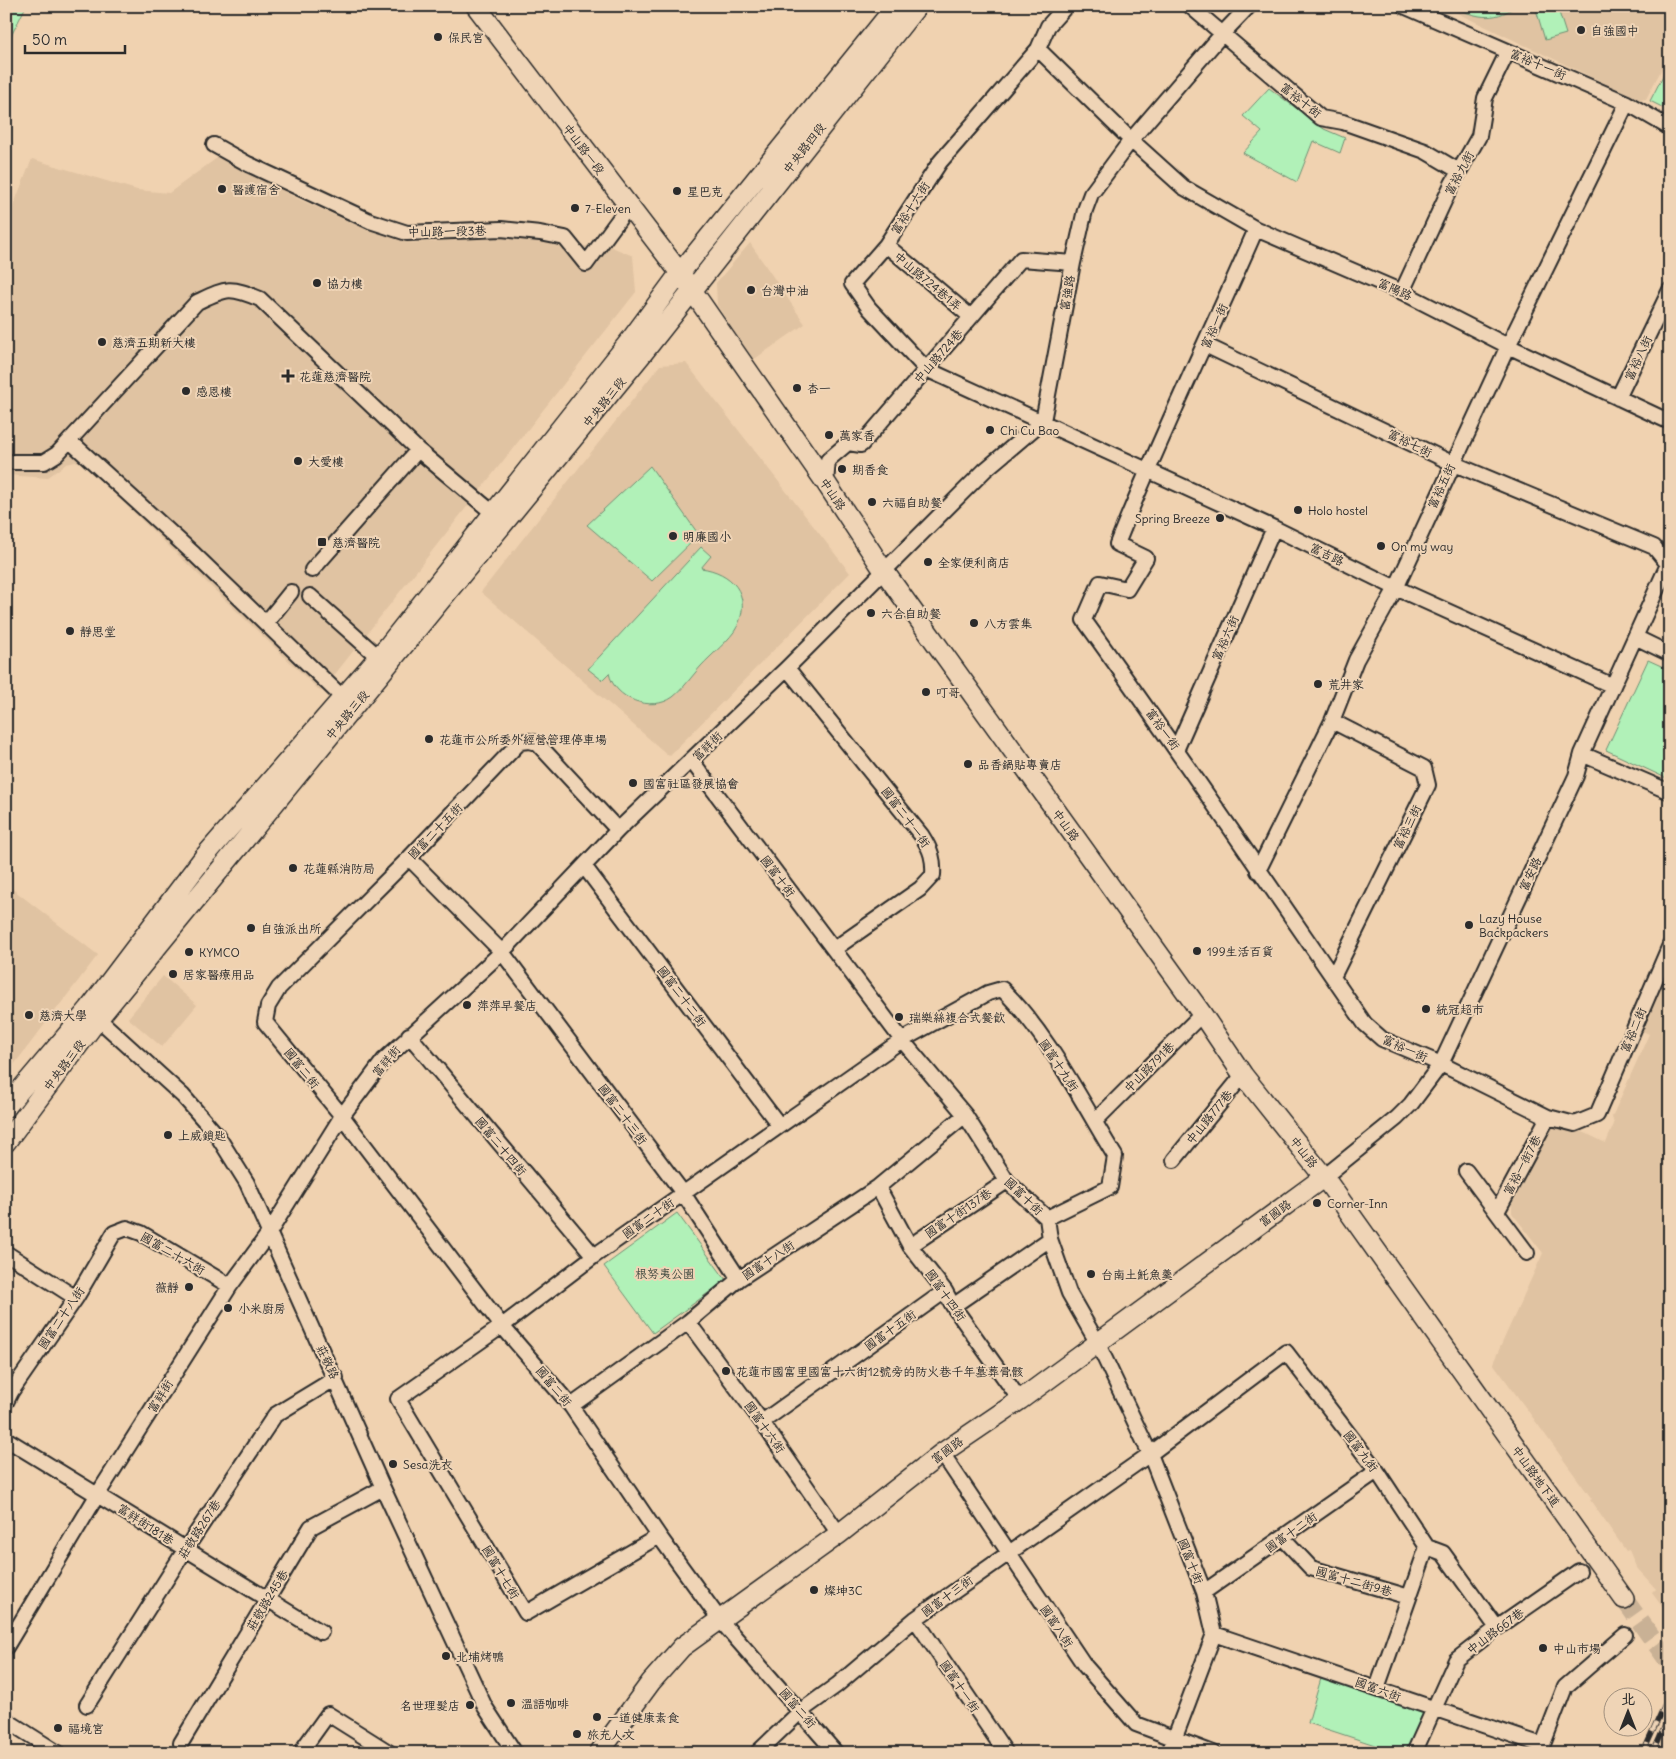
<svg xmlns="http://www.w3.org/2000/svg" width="1676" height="1759" font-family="Delius,'LXGW WenKai TC',sans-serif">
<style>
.built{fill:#e0c3a2}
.green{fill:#b1f1b8;stroke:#6e8e72}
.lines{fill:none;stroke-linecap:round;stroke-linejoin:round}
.secondary-tunnel{stroke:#c9b195;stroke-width:19;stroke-dasharray:19 9;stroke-linecap:butt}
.street-casing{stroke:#2b2b2b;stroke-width:18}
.secondary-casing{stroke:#2b2b2b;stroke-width:22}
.street{stroke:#efd4b6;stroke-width:14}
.secondary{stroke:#efd4b6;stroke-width:19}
.rail-casing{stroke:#2b2b2b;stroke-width:5.5}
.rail{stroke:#efd4b6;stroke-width:4;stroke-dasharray:11;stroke-linecap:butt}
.poi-dot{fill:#2b2b2b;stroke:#efd4b6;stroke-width:2}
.labels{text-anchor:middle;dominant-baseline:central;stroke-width:4;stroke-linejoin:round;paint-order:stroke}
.poi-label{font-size:12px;fill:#2b2b2b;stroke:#efd4b6;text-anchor:start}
.street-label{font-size:12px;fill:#2b2b2b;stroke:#efd4b6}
.park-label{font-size:12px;fill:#3f4940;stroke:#efd4b6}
</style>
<rect width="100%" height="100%" fill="#f0d2b0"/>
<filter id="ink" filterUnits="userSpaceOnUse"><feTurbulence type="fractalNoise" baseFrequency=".02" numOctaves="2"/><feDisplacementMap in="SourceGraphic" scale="10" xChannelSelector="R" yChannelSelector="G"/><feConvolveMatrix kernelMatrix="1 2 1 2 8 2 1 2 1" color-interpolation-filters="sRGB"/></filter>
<g filter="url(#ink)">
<path class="built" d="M 1442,6 L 1670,6 L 1670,53 L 1646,99 L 1640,100 Z
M 221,155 L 294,197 L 361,227 L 413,243 L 493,237 L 529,239 L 579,247 L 605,244 L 633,256 L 636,292 L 321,692 L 80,461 L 66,464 L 47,478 L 6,475 L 6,224 L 32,159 L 137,190 L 169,193 Z
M 750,243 L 805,324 L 753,360 L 717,305 L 716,283 Z
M 686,363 L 850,573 L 669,756 L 481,592 L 660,365 Z
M 6,884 L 98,955 L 6,1075 Z
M 1670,964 L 1670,1617 L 1652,1593 L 1656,1589 L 1636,1567 L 1629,1550 L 1626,1551 L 1590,1500 L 1592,1499 L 1493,1363 L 1543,1253 L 1512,1213 L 1512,1204 L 1551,1126 L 1562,1122 L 1606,1143 L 1614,1124 L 1612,1117 L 1649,1034 L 1640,1030 Z
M 163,976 L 197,1005 L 162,1047 L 128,1018 Z"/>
<path class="green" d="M 6,6 L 26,6 L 6,46 Z
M 1451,6 L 1516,6 C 1493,23 1475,17 1451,6 Z
M 1535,6 L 1557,6 L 1566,34 L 1545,40 Z
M 1670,62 L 1670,111 L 1650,101 Z
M 1269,88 L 1324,129 L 1345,138 L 1340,153 L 1313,141 L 1297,182 L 1243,153 L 1262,132 L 1243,116 Z
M 650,466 L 699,535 L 652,581 L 587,525 Z
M 701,547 L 711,556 L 701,568 C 731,572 753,594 737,627 C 731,639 711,655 701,666 C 692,676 683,689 673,697 C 651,713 614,699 609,673 L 602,680 L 588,669 Z
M 1648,660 L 1670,670 L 1670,780 L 1606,750 Z
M 677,1213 L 726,1280 L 653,1333 L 604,1266 Z
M 1322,1675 L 1429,1712 L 1413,1753 L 1376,1753 L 1378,1746 L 1308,1723 Z"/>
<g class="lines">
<path class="secondary-tunnel" d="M 1624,1599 L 1670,1663"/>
<defs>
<path id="street" d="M 1066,6 L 1048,26 L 1038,49 L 940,162 L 886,245 L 852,284 L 869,308 L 926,369 L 1274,528 L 1396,588 L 1613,686
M 1190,6 L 1321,118 L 1343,122 L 1425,151 L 1459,171
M 1404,6 L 1627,103 L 1670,128
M 1038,49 L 1131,140 L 1183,187 L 1256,229 L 1402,292 L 1508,346 L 1670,422
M 214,145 L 248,164 L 370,221 L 407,233 L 501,229 L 540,233 L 565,238 L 586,264 L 628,207
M 1256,229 C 1210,335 1159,438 1117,544 L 1146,558 L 1127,589 L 1100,583 L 1084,620 C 1180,753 1272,889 1365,1024 L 1382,1039 L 1441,1064 L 1548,1117 L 1575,1124 L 1597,1115 L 1670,945
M 886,245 L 971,317
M 1402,292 L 1452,184 L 1479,136 L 1485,98 L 1508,51
M 1205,345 L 1452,463 L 1654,547 L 1668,564
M 1618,398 L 1670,290
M 70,441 L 194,554 L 342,697
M 6,462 L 44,462 L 57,454 L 197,302 C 227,288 229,286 260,299 L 418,450 L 499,518
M 826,483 L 828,460 L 848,443 L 861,445 L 1021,259 L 1073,263
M 312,570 L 418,450
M 310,596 L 385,663
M 266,623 L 291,592
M 1635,637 L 1670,654
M 787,668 L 922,836 C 931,850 934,859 933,875 L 920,889 L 834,949
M 1332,721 L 1424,768 L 1428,785 L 1333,977
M 1177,748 L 1274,528
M 1582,754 L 1670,792
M 691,760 L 902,1040 L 965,1115 L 1007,1181 L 1047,1218 L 1050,1239 L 1069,1293 L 1097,1342 L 1150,1454 L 1204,1592 L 1214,1634 L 1169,1753
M 618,830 L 537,743 L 529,741 L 520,742 L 409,858 L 279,988 L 268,1006 L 265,1022 L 342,1116 L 502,1326 L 571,1406 L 659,1536 L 720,1620 L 836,1753
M 409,858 L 502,952 L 683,1193 L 739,1279
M 584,866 L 779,1125
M 1258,871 L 1332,721 L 1356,660 L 1396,588 L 1508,346 L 1627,103
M 92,1013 L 183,1096 L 217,1135 L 247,1183 L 383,1488 L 485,1707 L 515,1753
M 409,1035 L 594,1256
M 1095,1121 L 1202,1014
M 1174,1160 L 1243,1075
M 1466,1171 L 1527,1253
M 1324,1177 L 1397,1118 L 1411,1104 L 1441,1064 L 1576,776 L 1582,754 L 1670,560
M 878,1187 L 910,1246 L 945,1291 L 953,1306 L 1020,1400
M 1497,1212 L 1548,1117
M 910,1246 L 1007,1181
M 6,1253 L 76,1298
M 953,1306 L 1050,1239
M 688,1322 L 762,1422 L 839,1534
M 6,1402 L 11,1392 L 76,1298 L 114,1233 L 127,1228 L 141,1233 L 230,1286
M 571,1406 L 688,1322 L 739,1279 L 878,1187 L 965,1115
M 762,1422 L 945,1291
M 6,1439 L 321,1632
M 942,1453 L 1085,1666 L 1136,1724 L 1213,1753
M 659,1536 L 526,1613 L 398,1399 L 502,1326 L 594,1256 L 902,1040 L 988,993 L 1002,989 C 1049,1035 1081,1101 1115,1156 L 1110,1187 L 1047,1218
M 1283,1538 L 1311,1568 L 1409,1597
M 1204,1592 L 1377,1471
M 915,1619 L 1006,1753
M 1214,1634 L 1542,1745
M 6,1647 L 98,1494 L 230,1286 L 269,1233 L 342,1116 L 384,1060 L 502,952 L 618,830 L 787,668 L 985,470 L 1043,421 L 1073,263 L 1085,210 L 1091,194 L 1131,140 L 1223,33 L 1249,6
M 1377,1688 L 1427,1547
M 87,1705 L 185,1550 L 275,1415 L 336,1378
M 6,1720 L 58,1753
M 181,1743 L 311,1527 L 383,1488
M 1540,1752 L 1565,1687 L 1625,1635
M 300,1753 L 328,1714 L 390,1753
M 757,1753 L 801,1711 L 837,1685 L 915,1619 L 1150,1454 L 1286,1352 L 1377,1471 L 1427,1547 L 1443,1553 L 1497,1628
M 1414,1753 L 1456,1660 L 1497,1628 L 1579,1571"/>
<path id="secondary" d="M 476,6 L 680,273 L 826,483 L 884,571 L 1202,1014 L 1243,1075 L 1324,1177 L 1624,1599
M 6,1107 L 89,1009 L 204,857 L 388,646 L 632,338 L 680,273 L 896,6
M 6,1142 L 98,1019 L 643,353 L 917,6
M 599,1753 L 651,1682 L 682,1647 L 839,1534 L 942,1453 L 1020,1400 L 1324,1177"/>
</defs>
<use href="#street" class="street-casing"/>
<use href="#secondary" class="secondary-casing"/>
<use href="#street" class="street"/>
<use href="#secondary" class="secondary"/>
<defs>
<path id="rail" d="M 1643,1753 L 1670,1693
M 1653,1753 L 1670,1714"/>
</defs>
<use href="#rail" class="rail-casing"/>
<use href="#rail" class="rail"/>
</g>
</g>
<g class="poi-dot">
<circle cx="1581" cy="30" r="5"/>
<circle cx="438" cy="37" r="5"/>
<circle cx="222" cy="189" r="5"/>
<circle cx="677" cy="191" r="5"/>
<circle cx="575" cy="208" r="5"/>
<circle cx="317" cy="283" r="5"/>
<circle cx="751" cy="290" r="5"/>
<circle cx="102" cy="342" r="5"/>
<path d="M285.5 368.5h5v5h5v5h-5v5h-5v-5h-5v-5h5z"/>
<circle cx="797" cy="388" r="5"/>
<circle cx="186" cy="391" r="5"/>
<circle cx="990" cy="430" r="5"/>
<circle cx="829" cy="435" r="5"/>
<circle cx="298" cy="461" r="5"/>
<circle cx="842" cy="469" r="5"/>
<circle cx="872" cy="502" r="5"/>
<circle cx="1298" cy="510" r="5"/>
<circle cx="1220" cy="518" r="5"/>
<circle cx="673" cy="536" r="5"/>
<rect x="317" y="537" width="10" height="10" rx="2.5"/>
<circle cx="1381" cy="546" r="5"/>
<circle cx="928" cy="562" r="5"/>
<circle cx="871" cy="613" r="5"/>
<circle cx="974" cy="623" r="5"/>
<circle cx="70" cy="631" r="5"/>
<circle cx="1318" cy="684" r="5"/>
<circle cx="926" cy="692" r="5"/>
<circle cx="429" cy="739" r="5"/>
<circle cx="968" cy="764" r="5"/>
<circle cx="633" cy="783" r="5"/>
<circle cx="293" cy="868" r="5"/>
<circle cx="1469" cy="925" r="5"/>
<circle cx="251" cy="928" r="5"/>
<circle cx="1197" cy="951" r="5"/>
<circle cx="189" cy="952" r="5"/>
<circle cx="173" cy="974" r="5"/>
<circle cx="467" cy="1005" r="5"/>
<circle cx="1426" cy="1009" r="5"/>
<circle cx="29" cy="1015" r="5"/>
<circle cx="899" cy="1017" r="5"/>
<circle cx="168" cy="1135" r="5"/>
<circle cx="1317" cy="1203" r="5"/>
<circle cx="1091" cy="1274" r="5"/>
<circle cx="189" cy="1287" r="5"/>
<circle cx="228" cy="1308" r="5"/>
<circle cx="726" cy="1371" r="5"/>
<circle cx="393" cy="1464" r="5"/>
<circle cx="814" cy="1590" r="5"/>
<circle cx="1543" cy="1648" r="5"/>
<circle cx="446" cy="1656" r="5"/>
<circle cx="511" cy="1703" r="5"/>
<circle cx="470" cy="1705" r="5"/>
<circle cx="597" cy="1717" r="5"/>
<circle cx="58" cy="1728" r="5"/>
<circle cx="577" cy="1734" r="5"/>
</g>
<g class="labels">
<g class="poi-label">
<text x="1591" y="30">自強國中</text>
<text x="448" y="37">保民宮</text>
<text x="232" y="189">醫護宿舍</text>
<text x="687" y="191">星巴克</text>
<text x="585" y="208">7-Eleven</text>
<text x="327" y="283">協力樓</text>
<text x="761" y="290">台灣中油</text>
<text x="112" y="342">慈濟五期新大樓</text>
<text x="299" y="376">花蓮慈濟醫院</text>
<text x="807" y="388">杏一</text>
<text x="196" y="391">感恩樓</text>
<text x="1000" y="430">Chi Cu Bao</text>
<text x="839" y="435">萬家香</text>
<text x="308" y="461">大愛樓</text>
<text x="852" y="469">期香食</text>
<text x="882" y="502">六福自助餐</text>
<text x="1308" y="510">Holo hostel</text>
<text x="1210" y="518" text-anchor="end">Spring Breeze</text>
<text x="683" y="536">明廉國小</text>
<text x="332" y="542">慈濟醫院</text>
<text x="1391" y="546">On my way</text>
<text x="938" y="562">全家便利商店</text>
<text x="881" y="613">六合自助餐</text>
<text x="984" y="623">八方雲集</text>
<text x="80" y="631">靜思堂</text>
<text x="1328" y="684">荒井家</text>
<text x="936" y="692">叮哥</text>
<text x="439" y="739">花蓮市公所委外經營管理停車場</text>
<text x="978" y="764">品香鍋貼專賣店</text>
<text x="643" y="783">國富社區發展協會</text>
<text x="303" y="868">花蓮縣消防局</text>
<text x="1479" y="918">Lazy House<tspan x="1479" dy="14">Backpackers</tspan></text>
<text x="261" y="928">自強派出所</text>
<text x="1207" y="951">199生活百貨</text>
<text x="199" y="952">KYMCO</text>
<text x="183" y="974">居家醫療用品</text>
<text x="477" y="1005">萍萍早餐店</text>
<text x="1436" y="1009">統冠超市</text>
<text x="39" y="1015">慈濟大學</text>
<text x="909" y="1017">瑞樂絲複合式餐飲</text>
<text x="178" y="1135">上威鎖匙</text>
<text x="1327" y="1203">Corner-Inn</text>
<text x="1101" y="1274">台南土魠魚羹</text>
<text x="179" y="1287" text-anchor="end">薇靜</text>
<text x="238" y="1308">小米廚房</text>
<text x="736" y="1371">花蓮市國富里國富十六街12號旁的防火巷千年墓葬骨骸</text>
<text x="403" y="1464">Sesa洗衣</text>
<text x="824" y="1590">燦坤3C</text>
<text x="1553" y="1648">中山市場</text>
<text x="456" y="1656">北埔烤鴨</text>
<text x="521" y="1703">溫語咖啡</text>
<text x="460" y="1705" text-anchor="end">名世理髮店</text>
<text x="607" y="1717">一道健康素食</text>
<text x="68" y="1728">福境宮</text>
<text x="587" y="1734">旅充人文</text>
</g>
<g class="street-label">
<text transform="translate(1538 64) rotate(23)">富裕十一街</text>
<text transform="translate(1301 100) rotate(38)">富裕十街</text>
<text transform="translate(804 148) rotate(-52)">中央路四段</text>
<text transform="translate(584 149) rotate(53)">中山路一段</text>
<text transform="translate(1459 173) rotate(-62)">富裕九街</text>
<text transform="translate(910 208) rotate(-57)">富裕十六街</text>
<text transform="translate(447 231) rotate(-1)">中山路一段3巷</text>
<text transform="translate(928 281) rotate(40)">中山路724巷1弄</text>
<text transform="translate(1395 289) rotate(24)">富陽路</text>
<text transform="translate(1067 293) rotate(-80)">富強路</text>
<text transform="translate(1214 326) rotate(-66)">富裕一街</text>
<text transform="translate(938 356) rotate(-49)">中山路724巷</text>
<text transform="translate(1638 358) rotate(-65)">富裕八街</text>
<text transform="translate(604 402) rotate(-51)">中央路三段</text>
<text transform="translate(1410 443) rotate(26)">富裕七街</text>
<text transform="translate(1441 486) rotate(-65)">富裕五街</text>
<text transform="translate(833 494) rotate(56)">中山路</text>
<text transform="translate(1327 554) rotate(26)">富吉路</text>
<text transform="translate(1225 638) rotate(-66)">富裕六街</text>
<text transform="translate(347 715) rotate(-50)">中央路三段</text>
<text transform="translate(1163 729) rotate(54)">富裕一街</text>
<text transform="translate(707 746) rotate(-44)">富祥街</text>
<text transform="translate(906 817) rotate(53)">國富二十一街</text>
<text transform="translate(1066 825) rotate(54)">中山路</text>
<text transform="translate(1407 827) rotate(-64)">富裕三街</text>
<text transform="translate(435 831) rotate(-46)">國富二十五街</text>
<text transform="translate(1530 874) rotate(-65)">富安路</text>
<text transform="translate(778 876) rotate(53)">國富十街</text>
<text transform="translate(682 996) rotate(53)">國富二十二街</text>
<text transform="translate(1633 1030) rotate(-67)">富裕二街</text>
<text transform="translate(1405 1048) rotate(24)">富裕一街</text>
<text transform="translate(386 1061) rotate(-50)">富祥街</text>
<text transform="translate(64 1065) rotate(-53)">中央路三段</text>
<text transform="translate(1059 1065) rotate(56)">國富十九街</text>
<text transform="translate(1149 1067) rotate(-45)">中山路791巷</text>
<text transform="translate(302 1068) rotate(51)">國富二街</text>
<text transform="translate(623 1114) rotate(53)">國富二十三街</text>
<text transform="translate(1209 1117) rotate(-51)">中山路777巷</text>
<text transform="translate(501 1146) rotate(50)">國富二十四街</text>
<text transform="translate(1304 1152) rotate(52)">中山路</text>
<text transform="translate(1522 1165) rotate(-62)">富裕一街7巷</text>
<text transform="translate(1024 1196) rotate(44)">國富十街</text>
<text transform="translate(958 1213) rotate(-34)">國富十街137巷</text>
<text transform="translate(1275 1213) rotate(-36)">富國路</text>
<text transform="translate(648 1218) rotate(-35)">國富二十街</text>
<text transform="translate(173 1253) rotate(30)">國富二十六街</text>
<text transform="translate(768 1260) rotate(-34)">國富十八街</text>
<text transform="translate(946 1295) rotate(55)">國富十四街</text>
<text transform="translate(61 1318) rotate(-56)">國富二十八街</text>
<text transform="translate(890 1330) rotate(-36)">國富十五街</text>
<text transform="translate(328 1362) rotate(65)">莊敬路</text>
<text transform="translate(554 1386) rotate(50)">國富二街</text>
<text transform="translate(160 1396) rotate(-58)">富祥街</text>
<text transform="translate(765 1427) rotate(55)">國富十六街</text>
<text transform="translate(947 1450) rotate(-36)">富國路</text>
<text transform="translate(1361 1451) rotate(53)">國富九街</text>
<text transform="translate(1536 1476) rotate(54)">中山路地下道</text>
<text transform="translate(146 1524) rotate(33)">富祥街181巷</text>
<text transform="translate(199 1529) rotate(-57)">莊敬路267巷</text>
<text transform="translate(1291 1532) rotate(-35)">國富十二街</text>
<text transform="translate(1191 1561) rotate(68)">國富十街</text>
<text transform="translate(501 1572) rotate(59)">國富十七街</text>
<text transform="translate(1354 1581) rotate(16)">國富十二街9巷</text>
<text transform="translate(947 1596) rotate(-36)">國富十三街</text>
<text transform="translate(267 1600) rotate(-59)">莊敬路245巷</text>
<text transform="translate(1057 1626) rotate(56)">國富八街</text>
<text transform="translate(1495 1631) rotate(-37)">中山路667巷</text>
<text transform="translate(960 1686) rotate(56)">國富十一街</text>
<text transform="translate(1378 1689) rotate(20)">國富六街</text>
<text transform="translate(798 1708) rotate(49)">國富二街</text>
</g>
<g class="park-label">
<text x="665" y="1273">根努夷公園</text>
</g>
</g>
<rect width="1676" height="1759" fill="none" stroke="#efd4b6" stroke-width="25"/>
<rect x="12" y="12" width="1651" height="1734" fill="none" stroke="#2b2b2b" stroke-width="2" filter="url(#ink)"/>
<g transform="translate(1628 1712)"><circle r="24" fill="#efd4b6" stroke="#a1907e"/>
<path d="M0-4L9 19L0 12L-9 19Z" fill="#2b2b2b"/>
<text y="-8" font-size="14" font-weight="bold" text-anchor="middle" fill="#2b2b2b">北</text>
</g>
<path d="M25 45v8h100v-8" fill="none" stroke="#2b2b2b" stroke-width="2.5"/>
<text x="32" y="45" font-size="15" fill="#2b2b2b" stroke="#efd4b6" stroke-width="4" paint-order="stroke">50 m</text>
</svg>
